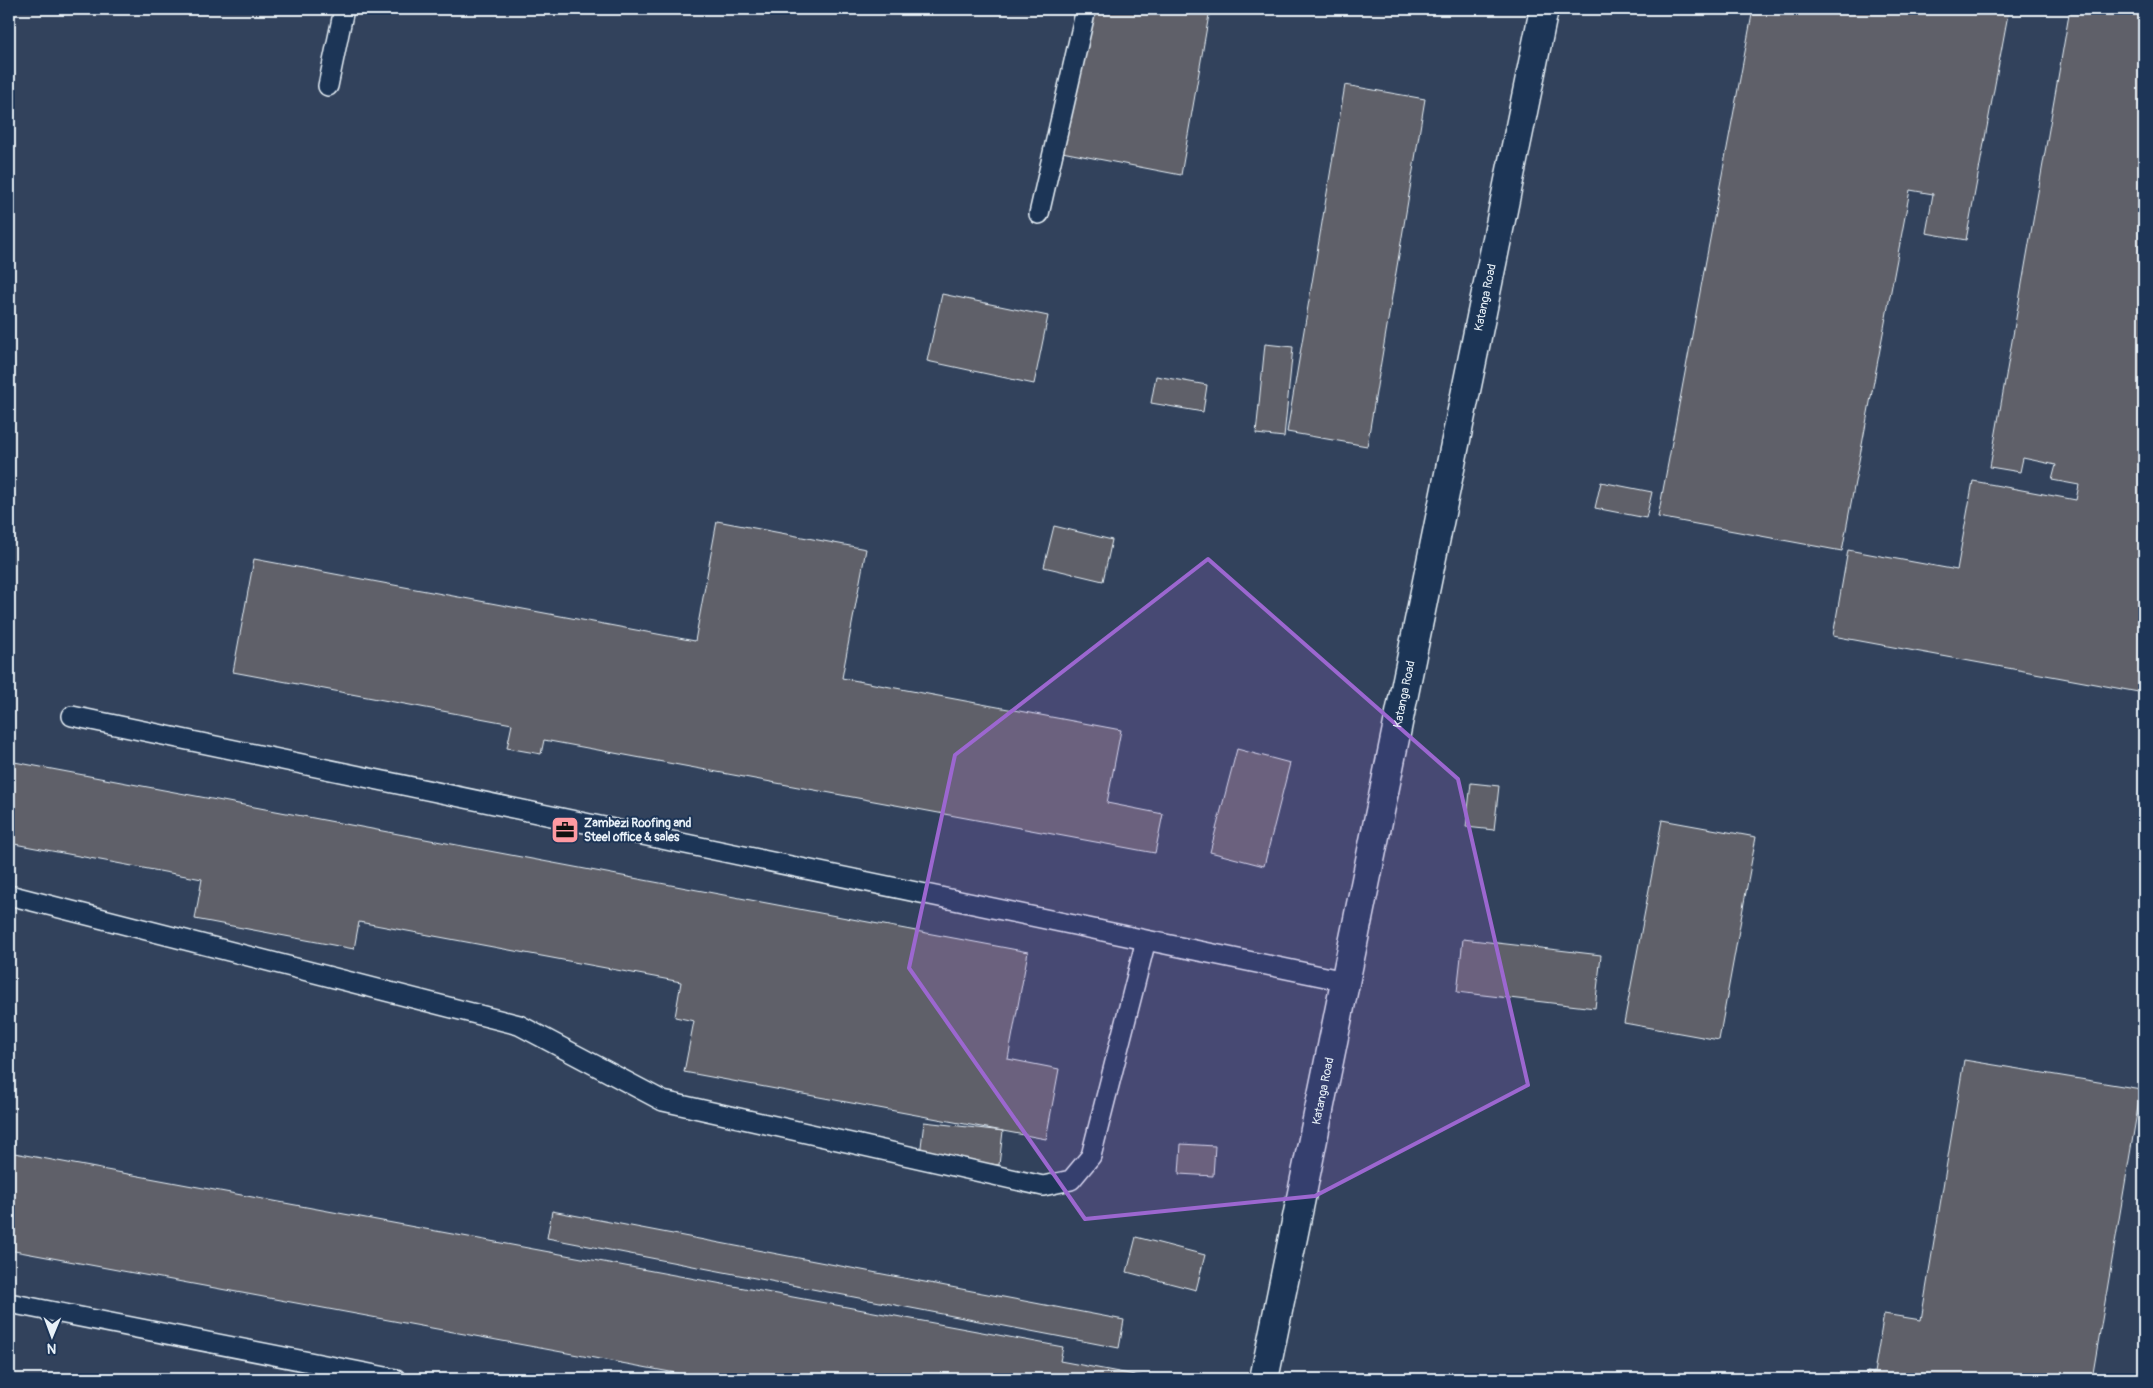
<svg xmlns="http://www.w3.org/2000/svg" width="2153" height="1388" font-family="Pangolin,sans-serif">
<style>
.built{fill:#31425c}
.building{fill:#5f6069;stroke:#e8f1f8}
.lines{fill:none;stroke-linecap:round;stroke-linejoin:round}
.service-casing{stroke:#e8f1f8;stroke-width:22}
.tertiary-casing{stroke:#e8f1f8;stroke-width:31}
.service{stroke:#1d3557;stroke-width:19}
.tertiary{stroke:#1d3557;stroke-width:28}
.marked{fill:#9c67d0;fill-opacity:0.2;stroke:#9c67d0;stroke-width:4;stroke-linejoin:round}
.labels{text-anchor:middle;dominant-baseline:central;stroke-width:4;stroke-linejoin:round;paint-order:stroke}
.street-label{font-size:12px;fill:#e8f1f8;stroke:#1d3557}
.poi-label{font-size:12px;font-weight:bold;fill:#e8f1f8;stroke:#1d3557;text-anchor:start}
</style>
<rect width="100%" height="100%" fill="#1d3557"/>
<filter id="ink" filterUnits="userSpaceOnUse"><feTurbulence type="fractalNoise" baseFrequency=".02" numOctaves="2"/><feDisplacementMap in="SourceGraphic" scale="10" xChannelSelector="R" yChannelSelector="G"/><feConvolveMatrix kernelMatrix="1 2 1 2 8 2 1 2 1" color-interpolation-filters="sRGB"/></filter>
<g filter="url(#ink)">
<path class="built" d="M 9,9 L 2144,9 L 2144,1379 L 9,1379 Z"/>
<path class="building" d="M 1088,9 L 1210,9 L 1181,175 L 1062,152 Z
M 1753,9 L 2009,9 L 1966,240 L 1926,233 L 1933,194 L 1910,190 L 1842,551 L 1658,517 Z
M 2070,9 L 2144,9 L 2144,693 L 1833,636 L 1848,550 L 1957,570 L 1973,481 L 2076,500 L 2079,485 L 2052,480 L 2056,465 L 2023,458 L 2020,472 L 1990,467 Z
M 1345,85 L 1425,99 L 1367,446 L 1287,432 Z
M 942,294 L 1048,316 L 1034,384 L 927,361 Z
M 1265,344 L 1293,347 L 1284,437 L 1256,434 Z
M 1156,376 L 1207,385 L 1203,412 L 1151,403 Z
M 1601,482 L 1652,492 L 1646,518 L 1595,508 Z
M 717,521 L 866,549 L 842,678 L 1121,730 L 1107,803 L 1163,814 L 1155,853 L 544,740 L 541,754 L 507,748 L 512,724 L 233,672 L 254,559 L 695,641 Z
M 1054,526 L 1112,540 L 1103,581 L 1044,567 Z
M 1237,749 L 1290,763 L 1264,866 L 1210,852 Z
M 9,761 L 1028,952 L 1008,1059 L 1059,1069 L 1046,1139 L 684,1072 L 694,1021 L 675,1017 L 681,982 L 359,922 L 354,949 L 195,919 L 202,879 L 9,843 Z
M 1471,783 L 1499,786 L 1494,830 L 1466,827 Z
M 1662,820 L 1756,837 L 1719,1040 L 1624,1023 Z
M 1463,939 L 1601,955 L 1595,1008 L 1457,992 Z
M 1964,1060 L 2141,1089 L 2092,1379 L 1866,1379 L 1867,1372 L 1874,1373 L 1884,1314 L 1921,1320 Z
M 924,1122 L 1003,1131 L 999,1165 L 920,1155 Z
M 1181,1144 L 1215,1146 L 1213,1176 L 1179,1174 Z
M 9,1152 L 1063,1347 L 1060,1361 L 1156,1379 L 708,1379 L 9,1250 Z
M 552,1211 L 1124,1320 L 1119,1348 L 547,1238 Z
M 1136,1237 L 1205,1255 L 1196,1290 L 1127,1272 Z"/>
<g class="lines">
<defs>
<path id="service" d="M 328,86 L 344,9
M 1039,214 L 1086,9
M 72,716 L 1146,940
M 9,895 L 519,1025 L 663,1101 L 1043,1186 L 1071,1180 L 1091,1156 L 1146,940 L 1345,981
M 9,1303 L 396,1379"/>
<g id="tertiary">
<path id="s1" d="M 1264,1379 L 1544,9"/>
</g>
</defs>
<use href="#service" class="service-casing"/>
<use href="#tertiary" class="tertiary-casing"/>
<use href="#service" class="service"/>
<use href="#tertiary" class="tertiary"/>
</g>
</g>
<path class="marked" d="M 1208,559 L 1458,779 L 1528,1085 L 1315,1196 L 1085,1219 L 909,968 L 955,755 Z"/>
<defs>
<symbol id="office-square" viewBox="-11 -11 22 22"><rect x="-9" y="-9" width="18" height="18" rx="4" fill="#ff9aa2" stroke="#1d3557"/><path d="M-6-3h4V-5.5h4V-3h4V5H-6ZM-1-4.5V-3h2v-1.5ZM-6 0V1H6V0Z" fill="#111"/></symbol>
</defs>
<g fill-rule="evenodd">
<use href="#office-square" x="549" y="814" width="32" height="32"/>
</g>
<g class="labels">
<g class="street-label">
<text stroke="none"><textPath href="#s1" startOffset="1104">Katanga Road</textPath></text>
<text stroke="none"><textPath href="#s1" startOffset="699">Katanga Road</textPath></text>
<text stroke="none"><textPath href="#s1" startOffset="294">Katanga Road</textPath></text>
</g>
<g class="poi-label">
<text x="584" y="823">Zambezi Roofing and<tspan x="584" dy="14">Steel office &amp; sales</tspan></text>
</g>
</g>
<rect width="2153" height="1388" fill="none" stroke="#1d3557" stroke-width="30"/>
<rect x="15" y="15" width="2123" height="1358" fill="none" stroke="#e8f1f8" stroke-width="2" filter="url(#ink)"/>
<g transform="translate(52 1336) rotate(181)" stroke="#1d3557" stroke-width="4" paint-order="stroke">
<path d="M0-4L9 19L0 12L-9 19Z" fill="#e8f1f8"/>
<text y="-8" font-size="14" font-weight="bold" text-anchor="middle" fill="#e8f1f8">N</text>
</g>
</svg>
